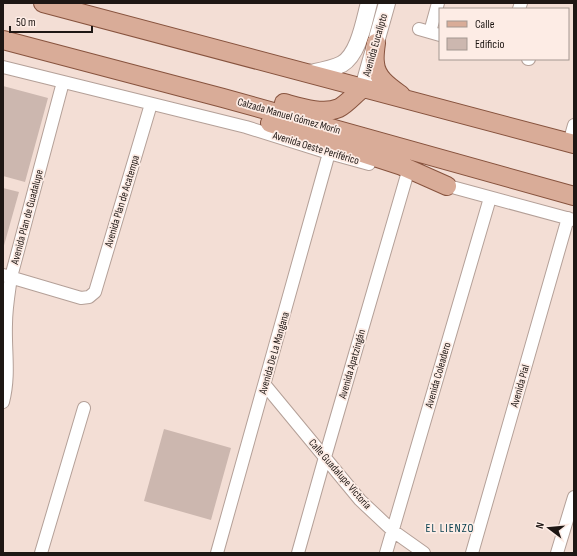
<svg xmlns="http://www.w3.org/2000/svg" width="577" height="556" font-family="'Sofia Sans Condensed',sans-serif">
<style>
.building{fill:#ccb7af}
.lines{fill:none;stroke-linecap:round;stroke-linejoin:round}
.street-casing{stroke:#b4a098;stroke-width:14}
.secondary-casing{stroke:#b4a098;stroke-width:18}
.primary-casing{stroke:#87533e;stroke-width:20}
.street{stroke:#fff;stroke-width:12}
.secondary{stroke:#fff;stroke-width:16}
.primary{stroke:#d9ac98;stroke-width:18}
.labels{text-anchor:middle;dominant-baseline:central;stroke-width:3.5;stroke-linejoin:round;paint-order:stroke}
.street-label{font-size:11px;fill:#1e1714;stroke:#fdece5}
.neighbourhood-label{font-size:12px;letter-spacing:1px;fill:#023b4b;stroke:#fdece5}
</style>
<rect width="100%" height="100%" fill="#f3ded5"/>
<path class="building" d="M 3,86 L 48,98 L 25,182 L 3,176 Z
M 3,188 L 19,192 L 3,249 Z
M 164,429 L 231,448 L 211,520 L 144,501 Z"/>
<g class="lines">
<defs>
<path id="street" d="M 519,9 L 521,3
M 419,29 L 440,35
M 430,32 L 438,3
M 528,59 L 529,59
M 3,67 L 246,127 L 329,153 L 369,164
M 569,143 L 574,125
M 441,184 L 574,220
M 3,275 L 81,298 L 89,297 L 95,292 L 151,104
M 265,385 L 360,500 L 393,531 L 424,553
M 3,402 C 10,375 5,351 6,324 C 6,308 9,292 11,277 L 63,82
M 41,553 L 84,408
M 217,553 L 329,153
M 298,553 L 325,457 L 407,175
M 386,553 L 490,198
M 472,553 L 568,218
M 557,553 L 574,497"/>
<path id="secondary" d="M 310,73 C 320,71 332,69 342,64 C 359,54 364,21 369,3
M 363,88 L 387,3"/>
<path id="primary" d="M 43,3 L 574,144
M 3,40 L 223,98 L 574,196
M 376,43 C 375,50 374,57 375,63 C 376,78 390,87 401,95
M 284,103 C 299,107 323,115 339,108 C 348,103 355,94 363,88
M 270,123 L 402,166 L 447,186"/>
</defs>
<use href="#street" class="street-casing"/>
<use href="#secondary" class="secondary-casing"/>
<use href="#primary" class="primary-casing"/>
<use href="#street" class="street"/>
<use href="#secondary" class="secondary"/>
<use href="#primary" class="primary"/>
</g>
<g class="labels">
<g class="street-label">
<text transform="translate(375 45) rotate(-74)">Avenida Eucalipto</text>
<text transform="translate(289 116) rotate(16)">Calzada Manuel Gómez Morín</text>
<text transform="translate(316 148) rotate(17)">Avenida Oeste Periférico</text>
<text transform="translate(122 201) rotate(-73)">Avenida Plan de Acatempa</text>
<text transform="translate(27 217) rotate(-75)">Avenida Plan de Guadalupe</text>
<text transform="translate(274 353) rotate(-74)">Avenida De La Mangana</text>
<text transform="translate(352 364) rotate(-74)">Avenida Apatzingán</text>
<text transform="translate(438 375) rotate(-74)">Avenida Coleadero</text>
<text transform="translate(520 386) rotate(-74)">Avenida Pial</text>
<text transform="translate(340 474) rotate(49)">Calle Guadalupe Victoria</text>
</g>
<g class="neighbourhood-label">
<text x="450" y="528">EL LIENZO</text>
</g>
</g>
<rect width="577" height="556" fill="none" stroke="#1e1714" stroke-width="8"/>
<rect x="439" y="8" width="130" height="52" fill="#fdece5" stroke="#a49791"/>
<rect x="447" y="21" width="20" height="6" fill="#d9ac98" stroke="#a49791"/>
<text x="475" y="28" font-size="12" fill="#1e1714">Calle</text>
<rect x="447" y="38" width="20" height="12" fill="#ccb7af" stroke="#a49791"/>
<text x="475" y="48" font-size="12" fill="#1e1714">Edificio</text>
<g transform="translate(549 528) rotate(286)" stroke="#fdece5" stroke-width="3" paint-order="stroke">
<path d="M0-3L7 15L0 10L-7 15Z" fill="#1e1714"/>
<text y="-6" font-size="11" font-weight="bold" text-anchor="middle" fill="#1e1714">N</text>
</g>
<path d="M10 26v6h82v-6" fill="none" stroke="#1e1714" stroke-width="2"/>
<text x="16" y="26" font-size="12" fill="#1e1714" stroke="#fdece5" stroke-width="3" paint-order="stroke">50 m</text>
</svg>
